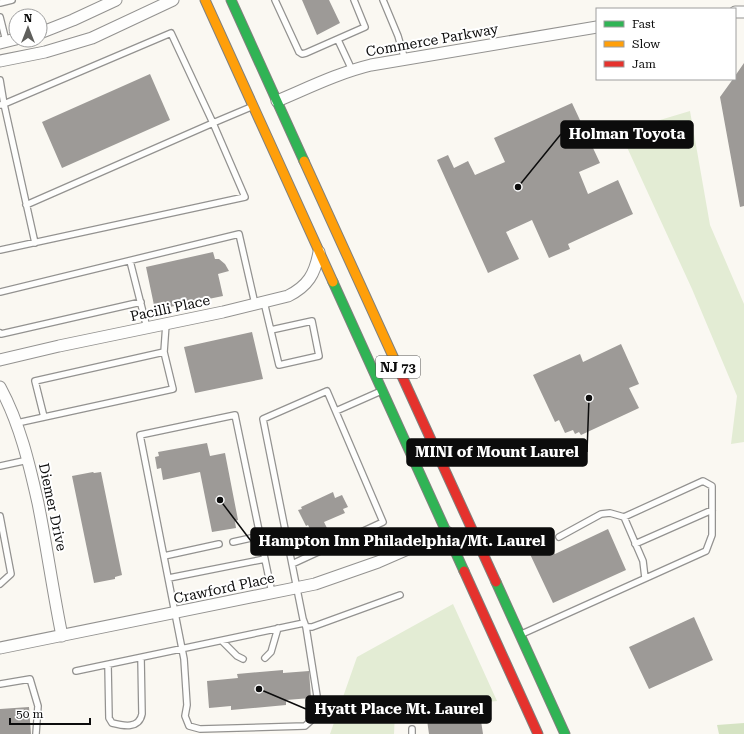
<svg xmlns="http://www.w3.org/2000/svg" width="744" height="734" font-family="'Roboto Serif',serif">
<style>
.green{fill:#e3ecd4}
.forest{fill:#d5e3c3}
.building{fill:#9d9a97}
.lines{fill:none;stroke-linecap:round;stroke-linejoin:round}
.lane-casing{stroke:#939290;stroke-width:8}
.street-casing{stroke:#939290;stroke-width:13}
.fast-casing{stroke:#80807d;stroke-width:11}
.slow-casing{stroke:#80807d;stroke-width:11}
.jam-casing{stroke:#80807d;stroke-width:11}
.lane{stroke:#fefefd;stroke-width:5.5}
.street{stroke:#fefefd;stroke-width:11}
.fast{stroke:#30b455;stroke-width:9}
.slow{stroke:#ff9f0a;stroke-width:9}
.jam{stroke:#e5322d;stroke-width:9}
.labels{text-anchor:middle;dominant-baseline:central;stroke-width:4;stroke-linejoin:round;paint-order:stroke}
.shield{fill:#fff;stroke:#555;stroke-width:1}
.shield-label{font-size:13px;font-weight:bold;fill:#0c0c0c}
.street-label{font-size:14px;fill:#0c0c0c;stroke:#fff}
.leader{fill:none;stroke:#0c0c0c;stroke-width:1.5}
.callout-dot{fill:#0c0c0c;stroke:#fff;stroke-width:1.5}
.callout{fill:#0c0c0c;stroke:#0c0c0c;stroke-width:1.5}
.callout-label{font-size:15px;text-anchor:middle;font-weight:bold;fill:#fff}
</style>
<rect width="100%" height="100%" fill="#faf8f2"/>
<path class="green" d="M 690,111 L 710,225 L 744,304 L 744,442 L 731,444 L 737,396 L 692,289 L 620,132 Z
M 453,604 L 497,701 L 395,712 L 394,734 L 330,734 L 357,657 Z"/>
<path class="forest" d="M 744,723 L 744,734 L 719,734 L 717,725 Z"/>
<path class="building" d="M 302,0 L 329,0 L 340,23 L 317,35 Z
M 744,63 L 744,206 L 740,207 L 720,97 L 733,79 L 735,79 L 735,76 Z
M 150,74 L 170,120 L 62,168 L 42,122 Z
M 572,103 L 600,163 L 579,172 L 588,194 L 618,180 L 633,214 L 568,244 L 570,249 L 549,258 L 532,220 L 506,232 L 519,259 L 488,273 L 437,160 L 448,155 L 454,168 L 468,161 L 475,175 L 505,162 L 494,138 Z
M 213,252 L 215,259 L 219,259 L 225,264 L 229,271 L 218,274 L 223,296 L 155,310 L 146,267 Z
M 252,332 L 263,379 L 195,393 L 184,347 Z
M 621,344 L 639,384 L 629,388 L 639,408 L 581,435 L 579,432 L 575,434 L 573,430 L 565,433 L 559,420 L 555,422 L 533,375 L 580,354 L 583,362 Z
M 207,443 L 210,456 L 225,453 L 238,520 L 235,521 L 236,528 L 212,532 L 200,472 L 163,480 L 161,468 L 157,469 L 155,457 L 159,456 L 158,452 Z
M 93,472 L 94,473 L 101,472 L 122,575 L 115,577 L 115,579 L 94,583 L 72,476 Z
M 333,492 L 335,498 L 342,495 L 348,507 L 343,509 L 345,513 L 324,522 L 327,528 L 313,535 L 308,525 L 306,526 L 298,510 L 302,509 L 301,507 Z
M 608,529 L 626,570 L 553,603 L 529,552 L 550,543 L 555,554 Z
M 694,617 L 713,660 L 649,689 L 629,647 Z
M 283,670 L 283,673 L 309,671 L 311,698 L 286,700 L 286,705 L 231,710 L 231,706 L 209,708 L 207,681 L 238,678 L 237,674 Z
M 29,707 L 31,734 L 0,734 L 0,709 Z
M 480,714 L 483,734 L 429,734 L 427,720 Z"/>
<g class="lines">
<defs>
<path id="lane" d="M 275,0 L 299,52 L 302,54 L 306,53 L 365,27 L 354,0
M 383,0 L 398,36 L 405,60
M 0,3 L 12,0
M 0,17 L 6,41
M 338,40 L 352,70
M 0,80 L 4,104 L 0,105
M 26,205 L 213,123 L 171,33 L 4,104 L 35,243
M 0,250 L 245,197 L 213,123 L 251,107
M 130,261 L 147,328
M 0,292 L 239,234 L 255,304
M 264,302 L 279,365 L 319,356 L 312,321 L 271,330
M 0,333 L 1,334 L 141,302
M 336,411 L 379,392
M 44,417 L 35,381 L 164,352
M 17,423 L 173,389 L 164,352 L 166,324
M 0,466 L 28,460
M 0,516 L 11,574 L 0,584
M 624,517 L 643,561 L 645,578
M 233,542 L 260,536
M 635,544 L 712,510
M 164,556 L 219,544
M 292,564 L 383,522 L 327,391 L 263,419 L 303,619 L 306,627 L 312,627 L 400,595
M 169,578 L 265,559
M 272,593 L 235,415 L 140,435 L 184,659 L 187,705 L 185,716 L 189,726 L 200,729 L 305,726 L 315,717 L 317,696 L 306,627
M 524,633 L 706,551 L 712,535 L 712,486 L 703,481 L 624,517 L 610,513 L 601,514 L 559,537
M 222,641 L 237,656 L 243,659
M 265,658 L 271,652 L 278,628
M 108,665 L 109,718 L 112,723 C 124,726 139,729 142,714 L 141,658
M 76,671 L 304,623
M 0,684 L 30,679 L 38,706 L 36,734
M 412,729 L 412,734"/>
<path id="street" d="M 735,12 L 744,12
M 40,33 L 73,20 L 116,0
M 0,43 L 16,39
M 0,61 L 45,52 L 92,38 L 173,0
M 277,101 C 308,88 338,73 371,65 L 597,27
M 0,360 L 59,346 L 223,312 L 288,296 C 308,286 315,274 319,252
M 0,387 C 20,424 29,463 38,503 C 47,548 53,592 62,636
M 0,648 L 315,584 L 378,562 L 447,532"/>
<path id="fast" d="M 231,0 L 304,161
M 333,282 L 464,571
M 496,582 L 565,734"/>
<path id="slow" d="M 205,0 L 333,282
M 304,161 L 401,374"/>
<path id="jam" d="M 401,374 L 496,582
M 464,571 L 538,734"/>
</defs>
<use href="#lane" class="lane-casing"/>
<use href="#street" class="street-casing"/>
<use href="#fast" class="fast-casing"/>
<use href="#slow" class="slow-casing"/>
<use href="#jam" class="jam-casing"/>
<use href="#lane" class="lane"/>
<use href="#street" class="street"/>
<use href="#fast" class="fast"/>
<use href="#slow" class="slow"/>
<use href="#jam" class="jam"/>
</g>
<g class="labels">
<rect class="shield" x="376" y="356" width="44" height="22" rx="3"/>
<g class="shield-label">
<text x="398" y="367">NJ 73</text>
</g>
<g class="street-label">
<text transform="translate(432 40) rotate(-10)">Commerce Parkway</text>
<text transform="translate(170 308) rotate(-12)">Pacilli Place</text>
<text transform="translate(53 507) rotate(78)">Diemer Drive</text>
<text transform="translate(224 588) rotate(-12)">Crawford Place</text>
</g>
</g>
<path class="leader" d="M518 187L561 134M589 398L587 452M220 500L251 541M259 689L306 709"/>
<g class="callout-dot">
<circle cx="518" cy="187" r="4"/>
<circle cx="589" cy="398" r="4"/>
<circle cx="220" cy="500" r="4"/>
<circle cx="259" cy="689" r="4"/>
</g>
<g class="callout">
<rect x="561" y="121" width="132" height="27" rx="4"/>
<rect x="407" y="439" width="180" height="27" rx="4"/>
<rect x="251" y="528" width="303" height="27" rx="4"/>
<rect x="306" y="696" width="185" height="27" rx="4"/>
</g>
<g class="callout-label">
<text x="627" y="139">Holman Toyota</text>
<text x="497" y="457">MINI of Mount Laurel</text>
<text x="402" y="546">Hampton Inn Philadelphia/Mt. Laurel</text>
<text x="399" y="714">Hyatt Place Mt. Laurel</text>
</g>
<rect x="596" y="8" width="140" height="72" fill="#ffffff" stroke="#9e9e9e"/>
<rect x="604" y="21" width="20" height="6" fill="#30b455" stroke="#9e9e9e"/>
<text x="632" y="28" font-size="12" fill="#0c0c0c">Fast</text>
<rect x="604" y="41" width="20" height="6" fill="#ff9f0a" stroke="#9e9e9e"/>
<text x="632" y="48" font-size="12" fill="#0c0c0c">Slow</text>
<rect x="604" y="61" width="20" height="6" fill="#e5322d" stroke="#9e9e9e"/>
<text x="632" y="68" font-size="12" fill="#0c0c0c">Jam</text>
<g transform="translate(28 28)"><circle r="19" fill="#ffffff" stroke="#9e9e9e"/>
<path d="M0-3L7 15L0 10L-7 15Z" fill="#5f5f5c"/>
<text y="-6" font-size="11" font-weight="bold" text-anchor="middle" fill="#0c0c0c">N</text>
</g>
<path d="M10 718v6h80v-6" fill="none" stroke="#0c0c0c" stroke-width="2"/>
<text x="16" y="718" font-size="12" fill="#0c0c0c" stroke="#ffffff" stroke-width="3" paint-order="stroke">50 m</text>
</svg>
